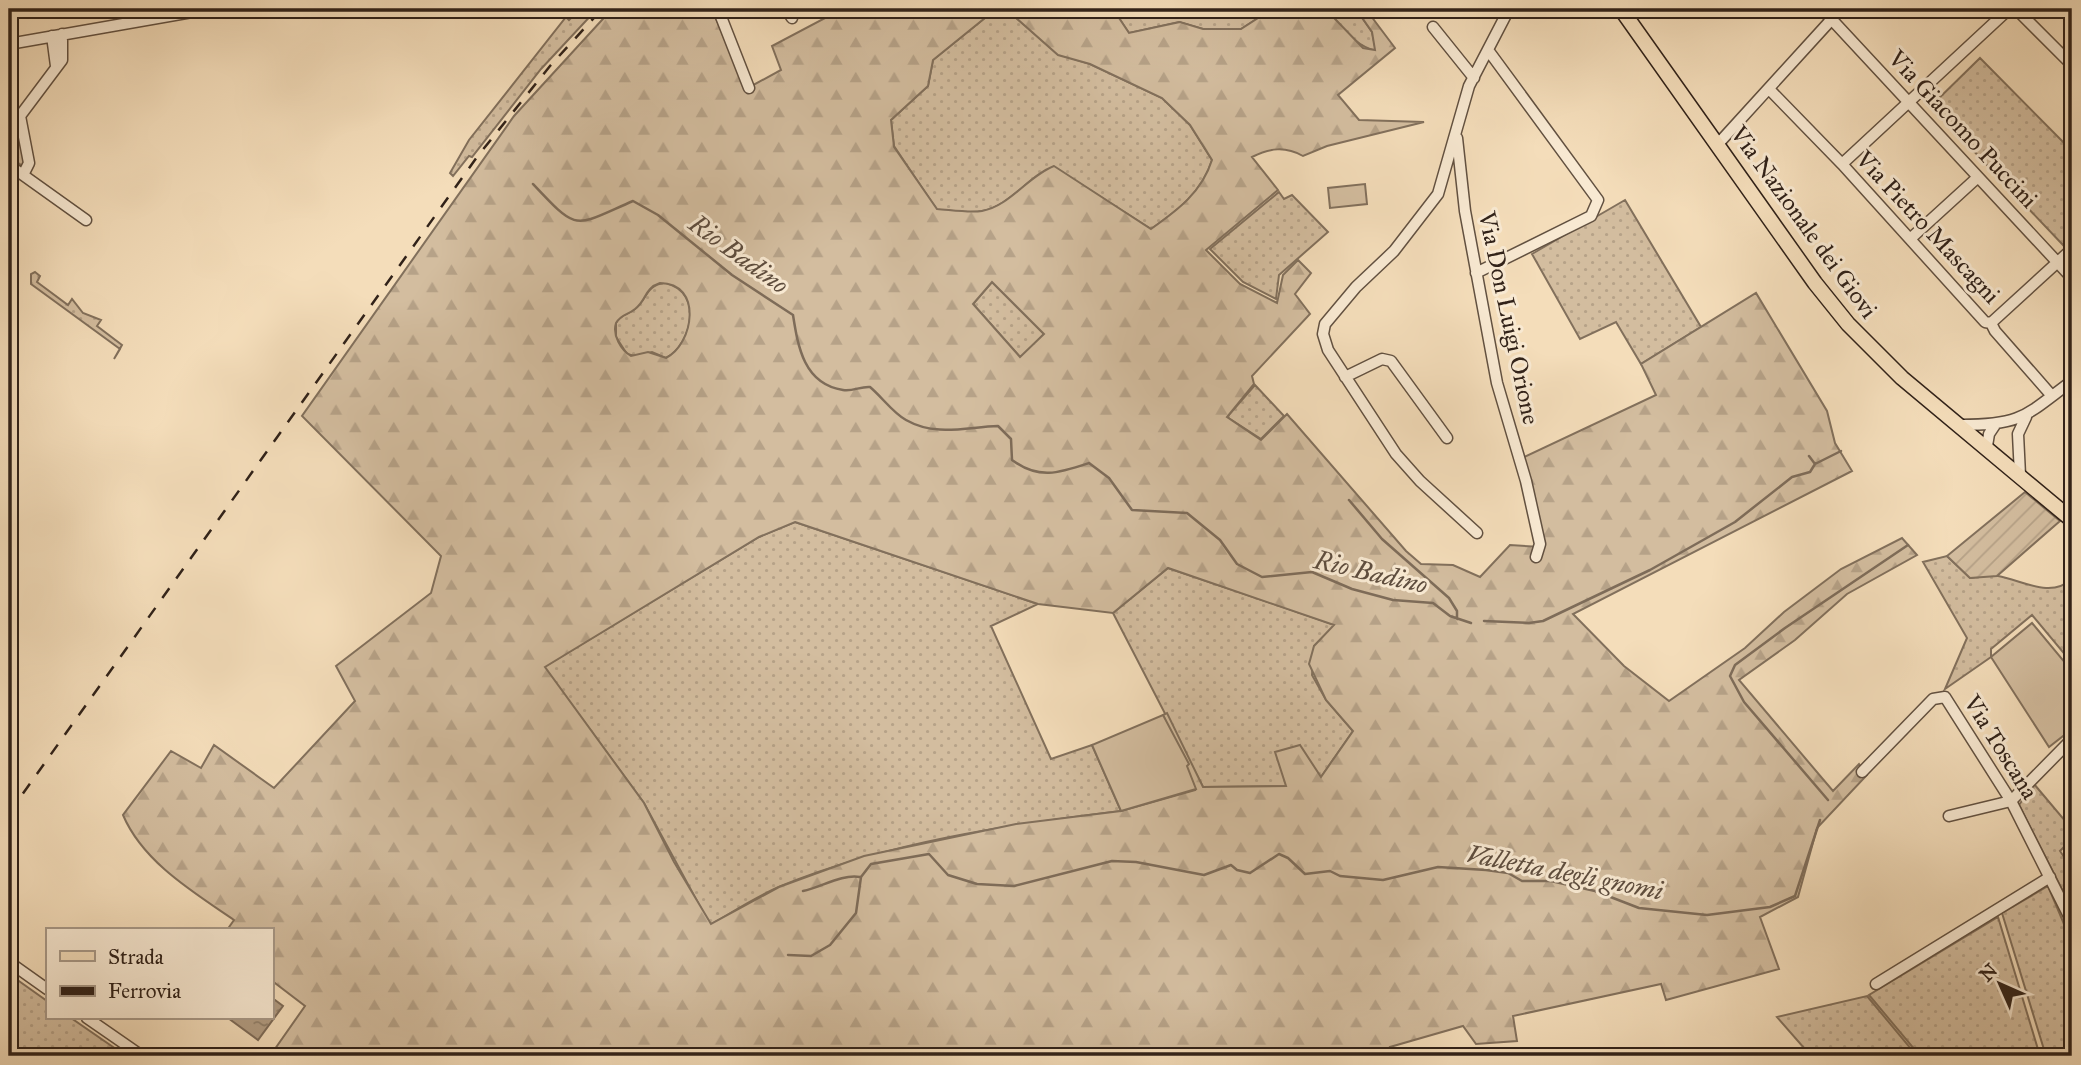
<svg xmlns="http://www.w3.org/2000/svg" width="2081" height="1065" font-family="'IM FELL Great Primer',serif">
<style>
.grass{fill:url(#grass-dots);stroke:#82705c;stroke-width:2}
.forest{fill:url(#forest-firs);stroke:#82705c;stroke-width:2;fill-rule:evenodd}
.garden{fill:url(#garden-furrows);stroke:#82705c;stroke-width:2}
.pitch{fill:#d3bd9f;stroke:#82705c;stroke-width:2}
.water{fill:url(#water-ripples);stroke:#7e6c59;stroke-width:2}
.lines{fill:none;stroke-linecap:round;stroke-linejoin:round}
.stream{stroke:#7e6c59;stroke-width:2.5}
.minor-casing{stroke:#625141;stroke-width:13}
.major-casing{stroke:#312219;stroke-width:17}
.minor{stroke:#f8e9d2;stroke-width:10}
.major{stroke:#f4ddba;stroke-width:14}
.rail{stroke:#312219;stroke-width:2.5;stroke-dasharray:12 12;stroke-linecap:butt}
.labels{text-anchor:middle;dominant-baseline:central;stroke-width:6;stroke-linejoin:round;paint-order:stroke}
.street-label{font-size:24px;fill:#312219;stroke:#f8e9d2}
.water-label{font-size:26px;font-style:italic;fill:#5e4d3e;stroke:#f8e9d2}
</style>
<defs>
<pattern id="grass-dots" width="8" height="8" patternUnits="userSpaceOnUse" patternTransform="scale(1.75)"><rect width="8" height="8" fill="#d3bd9f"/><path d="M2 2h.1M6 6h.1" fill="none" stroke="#b6a288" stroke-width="1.8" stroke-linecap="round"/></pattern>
<pattern id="forest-firs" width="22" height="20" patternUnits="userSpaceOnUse" patternTransform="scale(1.75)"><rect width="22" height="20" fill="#d3bd9f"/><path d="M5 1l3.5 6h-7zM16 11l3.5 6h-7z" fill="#b6a288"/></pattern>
<pattern id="garden-furrows" width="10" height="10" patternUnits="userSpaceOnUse" patternTransform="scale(1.75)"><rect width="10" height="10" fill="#d3bd9f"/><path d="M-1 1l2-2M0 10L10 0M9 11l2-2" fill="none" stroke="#b6a288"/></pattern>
<pattern id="water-ripples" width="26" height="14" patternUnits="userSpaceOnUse" patternTransform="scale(1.75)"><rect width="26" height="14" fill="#b29d83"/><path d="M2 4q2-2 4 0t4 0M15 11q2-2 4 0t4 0" fill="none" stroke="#91806a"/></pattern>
</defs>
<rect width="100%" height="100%" fill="#f4ddba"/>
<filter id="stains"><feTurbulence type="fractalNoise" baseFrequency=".00286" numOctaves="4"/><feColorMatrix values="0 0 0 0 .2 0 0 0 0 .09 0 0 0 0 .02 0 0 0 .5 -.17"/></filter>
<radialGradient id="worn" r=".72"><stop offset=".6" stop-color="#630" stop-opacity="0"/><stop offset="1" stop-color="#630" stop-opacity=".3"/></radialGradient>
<path class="grass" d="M 580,9 L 597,9 L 541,69 L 472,157 L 469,156 L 453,176 L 450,173 L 469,140 L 566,17 L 569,20 Z
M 996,9 L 1006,9 L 1058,54 L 1090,64 L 1162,98 L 1190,125 L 1212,160 C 1202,192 1178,210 1151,229 L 1054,167 C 1028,176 1010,206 982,211 C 969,214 951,210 937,210 L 894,146 L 891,120 L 928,86 L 933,60 Z
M 1113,9 L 1266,9 L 1258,18 L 1241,29 L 1203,29 L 1179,22 L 1129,33 Z
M 1339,9 L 1356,9 L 1372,32 L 1376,51 C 1357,46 1347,33 1335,19 Z
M 1980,58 L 2072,151 L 2072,236 L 2063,245 L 1931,106 Z
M 17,121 L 25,168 L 9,156 L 9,122 Z
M 1279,192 L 1284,199 L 1292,195 L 1328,232 L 1279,275 L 1276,299 L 1243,282 L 1210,249 Z
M 1625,200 L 1701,327 L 1641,364 L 1616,322 L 1580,339 L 1532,254 Z
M 35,272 L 40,276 L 37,282 L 68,305 L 72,299 L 83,313 L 101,320 L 97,326 L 122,345 L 114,359 L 120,349 L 31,284 L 31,274 Z
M 992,282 L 1044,334 L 1021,358 L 973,304 Z
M 665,283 C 705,292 691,345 666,358 L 652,352 L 635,356 L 627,354 L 616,337 L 616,323 C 621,314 628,315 635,309 C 648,299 645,285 665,283 Z
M 1255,385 L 1284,416 L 1261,439 L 1227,417 Z
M 795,522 L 1038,604 L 991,626 L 1051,759 L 1092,745 L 1121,811 C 1006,825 889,842 781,886 C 757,896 733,912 710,925 L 644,803 L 544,667 L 759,537 Z
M 1947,556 L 1970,578 C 1979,577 1990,575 1998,576 C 2022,580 2050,599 2072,579 L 2072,663 L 2032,615 L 1991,649 L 1991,657 L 1945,689 L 1967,638 L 1923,562 Z
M 1168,568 L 1335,625 L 1314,646 L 1312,675 L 1326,700 L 1353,731 L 1321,777 L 1287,786 L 1203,787 L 1113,613 Z
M 2034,784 L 2072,829 L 2072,839 L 2060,851 L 2072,869 L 2072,909 L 2019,805 Z
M 2048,886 L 2072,943 L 2072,1056 L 2046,1056 L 2002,913 Z
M 1998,917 L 2040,1056 L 1920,1056 L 1869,995 Z
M 9,974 L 47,1001 L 47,1018 L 71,1018 L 126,1056 L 9,1056 Z
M 1867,996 L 1917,1056 L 1811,1056 L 1777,1017 Z"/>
<path class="forest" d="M 612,9 L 712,9 L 746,89 L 781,70 L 772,46 L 842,9 L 996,9 L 933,60 L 928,86 L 891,120 L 894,147 L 937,209 C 951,210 969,213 982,211 C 1010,206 1028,176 1054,166 L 1151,229 C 1178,210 1202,192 1212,160 L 1190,125 L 1162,98 L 1090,64 L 1058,55 L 1006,9 L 1113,9 L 1129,33 L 1180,22 L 1203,29 L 1241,29 L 1258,18 L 1266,9 L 1339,9 L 1335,19 L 1363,48 L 1375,50 L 1372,32 L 1356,9 L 1375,9 L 1371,16 L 1395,48 L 1338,95 L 1359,120 L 1424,122 L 1327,146 L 1303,156 C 1285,146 1270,148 1252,157 L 1278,190 L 1206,250 L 1240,284 L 1277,303 L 1283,275 L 1298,260 L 1311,273 L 1295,294 L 1310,314 L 1252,376 L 1254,384 L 1227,417 L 1261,440 L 1287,414 L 1406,551 L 1421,564 L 1453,565 L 1480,577 L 1510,545 L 1541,547 L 1522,458 L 1656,395 L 1641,364 L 1756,293 L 1827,411 L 1835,443 L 1852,471 L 1573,614 L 1624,666 L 1669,701 L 1745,648 L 1784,612 L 1841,569 L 1902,538 L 1917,555 L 1847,594 L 1795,640 L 1739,680 L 1833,791 L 1859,764 L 1867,775 L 1817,828 L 1798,897 L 1760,917 L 1779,969 L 1666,1000 L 1661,984 L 1513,1016 L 1517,1041 L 1476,1044 L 1463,1026 L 1390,1047 L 1393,1056 L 270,1056 L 305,1006 L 271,980 L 271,930 L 227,930 L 234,920 C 193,892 143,862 123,815 L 171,751 L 201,768 L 214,745 L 274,788 L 355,701 L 336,666 L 431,593 L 441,556 L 302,416 L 514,116 ZM 992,282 L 1044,334 L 1020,357 L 973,304 ZM 660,283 C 703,283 694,344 666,358 L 648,352 L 631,356 C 621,350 612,335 616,323 C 621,314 628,315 635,309 C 647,300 644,288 660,283 ZM 795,522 L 1038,604 L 1113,613 L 1168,568 L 1334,625 L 1314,646 L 1309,664 L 1326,700 L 1353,731 L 1321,777 L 1300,745 L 1275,752 L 1286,786 L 1203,787 L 1167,713 L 1163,715 L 1195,790 L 1121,811 L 1016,824 L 864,856 L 779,887 L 711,924 L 674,862 L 644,803 L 545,667 L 759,537 Z"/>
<path class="garden" d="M 2025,492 L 2060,521 L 1997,576 L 1970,578 L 1947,556 Z"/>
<path class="pitch" d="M 1365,184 L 1367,204 L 1330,208 L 1328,188 Z
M 2032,623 L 2072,671 L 2072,729 L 2049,747 L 1991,657 Z
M 1163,715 L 1189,764 L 1187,766 L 1196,789 L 1121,811 L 1092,745 Z"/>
<path class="water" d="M 271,997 L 283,1006 L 258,1040 L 228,1018 L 271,1018 Z"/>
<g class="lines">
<path class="stream" d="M 533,184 C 579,233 573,227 633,201 L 658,215 L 732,275 L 793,315 C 798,347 804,384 843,390 C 852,392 861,386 870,387 C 882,397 893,413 906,420 C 936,437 966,427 998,426 L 1011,439 L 1012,460 C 1039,480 1059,473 1089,463 L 1109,478 L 1132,510 L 1187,513 L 1220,540 L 1237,564 L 1262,577 L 1312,572 L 1352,589 L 1393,600 L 1433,603 L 1450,616 L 1471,623
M 1815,464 L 1841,451
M 1349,500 L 1382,539 L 1449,598 L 1457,611 L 1457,619
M 1484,621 L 1529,623 L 1543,621 L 1650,570 L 1735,522 L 1792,477 L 1810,472 L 1815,464 L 1809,456
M 1828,800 L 1744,702 L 1730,676 L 1735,665 L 1785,628 L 1908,545
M 803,891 C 822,887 841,874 860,877
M 788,955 L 811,956 L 830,945 L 856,913 L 861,877 L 871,864 L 929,854 L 948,875 L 977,884 L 1014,886 L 1112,861 L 1136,862 L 1204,875 L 1231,865 L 1237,870 L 1250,873 L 1279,854 L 1288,858 L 1305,874 L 1330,871 L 1340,876 L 1383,880 L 1438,867 L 1486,870 L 1508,873 L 1522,881 L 1551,881 L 1595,891 L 1639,908 L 1707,915 L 1770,907 L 1795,896 L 1820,820"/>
<defs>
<path id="minor" d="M 718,9 L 749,88
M 786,9 L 792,18
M 1822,9 L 2072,278
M 2016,9 L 2072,65
M 1433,27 L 1474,78
M 52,36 L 56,66
M 9,44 L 209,9
M 1769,89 L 1842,164 L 1985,322 L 1991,323 L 1995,331 L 2052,396
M 20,116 L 62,60 L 62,34
M 20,116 L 29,163 L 23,175
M 1457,138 L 1465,211 L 1497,383 L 1526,481 L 1540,544 L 1536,557
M 1718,144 L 1841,9
M 1842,164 L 2009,9
M 9,165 L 86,220
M 1910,239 L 1978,177
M 1476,273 L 1591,216 L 1598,200 L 1488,50
M 1991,323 L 2072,249
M 1345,377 L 1382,359 L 1391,361 L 1447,438
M 1961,425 C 2022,425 2025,416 2072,381
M 1987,446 L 1989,434 L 1995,425
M 2020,475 L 2018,434 L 2026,417
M 1477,533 L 1420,481 L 1396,454 L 1328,350 L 1323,334 L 1325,324 L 1356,287 L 1394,251 L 1438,194 L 1469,86 L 1509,9
M 1862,772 L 1933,699 L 1945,697 L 2011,801 L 2072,922
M 1949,816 L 2011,801 L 2072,739
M 9,962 L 47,989
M 1876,984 L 2050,877
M 87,1018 L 142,1056"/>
<path id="major" d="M 1621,9 L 1815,283 L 1848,324 L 1902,378 L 2072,520"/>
</defs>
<use href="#minor" class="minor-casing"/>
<use href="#major" class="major-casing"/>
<use href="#minor" class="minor"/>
<use href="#major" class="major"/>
<path class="rail" d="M 9,813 L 477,157 L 550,66 L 602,9"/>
</g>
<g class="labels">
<g class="street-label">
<text transform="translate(1963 129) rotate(47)">Via Giacomo Puccini</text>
<text transform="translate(1804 222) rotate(54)">Via Nazionale dei Giovi</text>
<text transform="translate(1928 227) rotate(47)">Via Pietro Mascagni</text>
<text transform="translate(1509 318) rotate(78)">Via Don Luigi Orione</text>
<text transform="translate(2001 747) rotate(58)">Via Toscana</text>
</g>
<g class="water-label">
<text transform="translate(739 254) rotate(36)">Rio Badino</text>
<text transform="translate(1371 572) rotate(13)">Rio Badino</text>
<text transform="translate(1565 872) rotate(11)">Valletta degli gnomi</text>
</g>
</g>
<rect width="2081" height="1065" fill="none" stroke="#f4ddba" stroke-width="35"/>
<rect x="10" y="10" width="2060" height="1044" fill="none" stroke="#312219" stroke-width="3.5"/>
<rect x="18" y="18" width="2046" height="1030" fill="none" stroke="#312219" stroke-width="2"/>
<rect x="46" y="928" width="228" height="91" fill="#f8e9d2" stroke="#a89988" stroke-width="2"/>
<rect x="60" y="951" width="35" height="10" fill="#f4ddba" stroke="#a89988" stroke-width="2"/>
<text x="108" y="964" font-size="21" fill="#312219">Strada</text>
<rect x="60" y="986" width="35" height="10" fill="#312219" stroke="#a89988" stroke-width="2"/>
<text x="108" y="998" font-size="21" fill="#312219">Ferrovia</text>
<g transform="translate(2000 984) rotate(315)" stroke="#f8e9d2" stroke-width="5" paint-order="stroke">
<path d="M0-5L12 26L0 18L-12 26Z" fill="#312219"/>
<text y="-10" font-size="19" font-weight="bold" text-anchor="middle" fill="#312219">N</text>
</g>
<rect width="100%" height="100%" filter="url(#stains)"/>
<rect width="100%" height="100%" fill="url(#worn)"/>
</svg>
